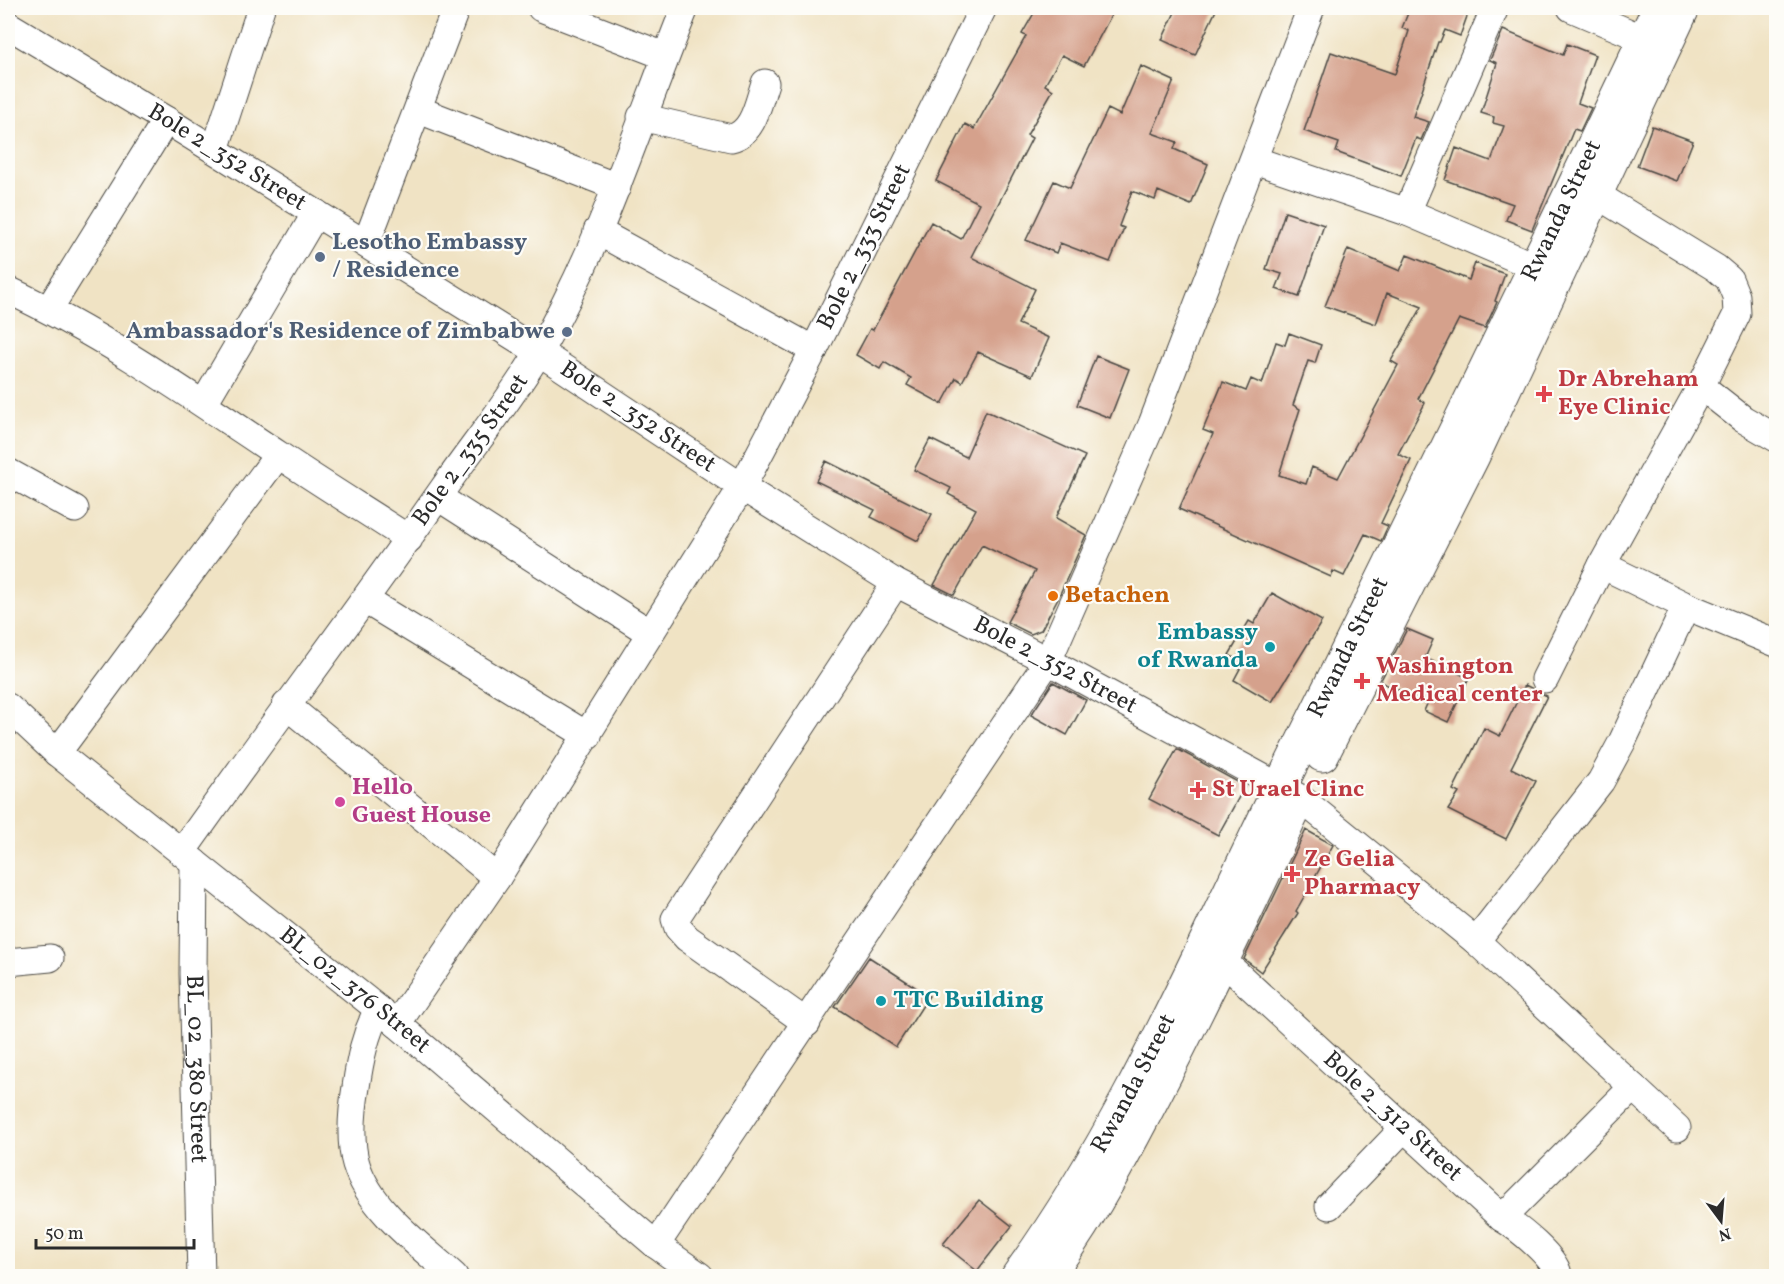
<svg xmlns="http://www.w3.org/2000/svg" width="1784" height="1284" font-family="Vollkorn,serif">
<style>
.building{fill:#d5a18c}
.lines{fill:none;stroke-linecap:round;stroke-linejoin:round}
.minor-casing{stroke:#494742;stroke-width:29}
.major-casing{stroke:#494742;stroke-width:35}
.minor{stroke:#fff;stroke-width:27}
.major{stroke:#fff;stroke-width:33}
.service-dot{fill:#5c6f8a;stroke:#fdfcf7;stroke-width:2}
.health-dot{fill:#e0444e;stroke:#fdfcf7;stroke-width:2}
.food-dot{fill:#e8710a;stroke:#fdfcf7;stroke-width:2}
.culture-dot{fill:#0f9aa8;stroke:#fdfcf7;stroke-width:2}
.hotel-dot{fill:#d1479c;stroke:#fdfcf7;stroke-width:2}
.labels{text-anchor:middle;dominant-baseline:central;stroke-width:4.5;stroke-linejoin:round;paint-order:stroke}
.street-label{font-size:24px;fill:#2b2b2b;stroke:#fdfcf7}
.service-label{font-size:24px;font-weight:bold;fill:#4e5e75;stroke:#fdfcf7;text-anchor:start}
.health-label{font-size:24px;font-weight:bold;fill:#be3a42;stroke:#fdfcf7;text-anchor:start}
.food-label{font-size:24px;font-weight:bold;fill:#c56008;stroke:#fdfcf7;text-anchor:start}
.culture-label{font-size:24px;font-weight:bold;fill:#0d838f;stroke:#fdfcf7;text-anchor:end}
.hotel-label{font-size:24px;font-weight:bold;fill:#b23c85;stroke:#fdfcf7;text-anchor:start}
</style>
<rect width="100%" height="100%" fill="#fdfcf7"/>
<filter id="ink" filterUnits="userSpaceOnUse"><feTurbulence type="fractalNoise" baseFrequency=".0167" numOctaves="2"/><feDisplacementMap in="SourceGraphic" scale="12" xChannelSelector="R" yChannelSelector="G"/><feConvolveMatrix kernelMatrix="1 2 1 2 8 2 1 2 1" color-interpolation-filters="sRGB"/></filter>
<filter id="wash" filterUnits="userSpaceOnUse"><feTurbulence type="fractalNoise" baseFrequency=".008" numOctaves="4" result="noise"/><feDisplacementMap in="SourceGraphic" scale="24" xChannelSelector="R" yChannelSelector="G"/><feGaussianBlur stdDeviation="1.35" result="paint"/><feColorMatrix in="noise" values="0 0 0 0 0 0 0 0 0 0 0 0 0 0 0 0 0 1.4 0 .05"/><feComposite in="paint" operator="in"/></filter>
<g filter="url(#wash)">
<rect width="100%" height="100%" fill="#f0e3c4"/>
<g id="blocks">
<path class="building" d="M 1037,8 L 1115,8 L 1084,66 L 1062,55 L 1045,85 L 1053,90 L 1027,135 L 1032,138 L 971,257 L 1035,289 L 1018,324 L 1049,338 L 1032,376 L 978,352 L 962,382 L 956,378 L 942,404 L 907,385 L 911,378 L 884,362 L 880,369 L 856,355 L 870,329 L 873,330 L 931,222 L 961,239 L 979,203 L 936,181 L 965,124 L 974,129 L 1026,36 L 1022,34 Z
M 1177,8 L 1217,8 L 1195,55 L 1162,40 Z
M 1410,8 L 1470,8 L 1460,36 L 1445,30 L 1440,42 L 1438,42 L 1413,117 L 1429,122 L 1421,140 L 1416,138 L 1401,176 L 1336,152 L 1339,143 L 1304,131 L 1331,52 L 1395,74 L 1409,31 L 1402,28 Z
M 1503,30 L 1563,55 L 1567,44 L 1595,55 L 1578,103 L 1591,108 L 1580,131 L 1574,129 L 1532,230 L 1506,220 L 1513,204 L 1445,180 L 1456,148 L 1491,161 L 1504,126 L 1493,123 L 1494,117 L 1481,113 L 1497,63 L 1490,60 Z
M 1141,66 L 1174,81 L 1152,133 L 1177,142 L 1174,149 L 1208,164 L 1191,205 L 1158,191 L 1155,200 L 1132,191 L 1119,226 L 1124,228 L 1110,262 L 1060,243 L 1056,253 L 1026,240 L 1054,181 L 1070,188 L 1108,109 L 1120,115 Z
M 1652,126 L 1693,141 L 1677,181 L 1637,166 Z
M 1285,212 L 1324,225 L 1299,297 L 1276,289 L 1282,274 L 1266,269 Z
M 1348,249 L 1400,271 L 1407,255 L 1469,280 L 1475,263 L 1505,274 L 1495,301 L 1497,302 L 1485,328 L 1459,319 L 1418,399 L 1425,403 L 1398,454 L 1411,460 L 1381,523 L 1388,526 L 1381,541 L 1365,534 L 1344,576 L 1333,571 L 1331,577 L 1179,509 L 1213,434 L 1203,430 L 1223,382 L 1246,391 L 1251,379 L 1262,384 L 1276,342 L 1285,345 L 1289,333 L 1321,345 L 1315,363 L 1308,361 L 1293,405 L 1300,409 L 1279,475 L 1306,484 L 1312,467 L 1338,478 L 1398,365 L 1391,361 L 1422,307 L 1387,293 L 1376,324 L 1325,306 Z
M 1096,356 L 1129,369 L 1110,418 L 1077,405 Z
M 986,411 L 1085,456 L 1056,518 L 1086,535 L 1059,596 L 1041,630 L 1031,634 L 1007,622 L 1035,571 L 982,545 L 954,595 L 934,585 L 976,509 L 948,494 L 951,488 L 914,470 L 930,439 L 966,457 Z
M 826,461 L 932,514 L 918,541 L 871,517 L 875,510 L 816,481 Z
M 1272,593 L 1322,621 L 1272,702 L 1234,680 L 1243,663 L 1229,655 L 1249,621 L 1254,624 Z
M 1407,629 L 1433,640 L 1425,658 L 1469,678 L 1448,722 L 1424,711 L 1428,702 L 1380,682 Z
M 1053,682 L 1086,700 L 1067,735 L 1031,715 Z
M 1525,685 L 1547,696 L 1511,768 L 1536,781 L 1506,839 L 1448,810 L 1459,793 L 1453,790 L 1484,728 L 1500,736 Z
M 1177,749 L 1245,786 L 1218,835 L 1149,799 Z
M 1306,830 L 1333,845 L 1296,911 L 1298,913 L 1261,972 L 1244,959 Z
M 869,957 L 929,996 L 896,1047 L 835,1007 Z
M 979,1200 L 1012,1226 L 977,1271 L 943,1244 Z"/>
</g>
</g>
<g filter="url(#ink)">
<use href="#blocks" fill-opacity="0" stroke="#494742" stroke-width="1.5"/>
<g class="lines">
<defs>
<g id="minor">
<path d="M 541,8 L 665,56"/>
<path d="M 1571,8 L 1644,39"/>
<path id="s1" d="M 8,25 L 166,120 L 539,352 L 742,487 L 896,583 L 1048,661 L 1300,798 L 1476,941 L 1677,1128"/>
<path d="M 419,110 L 617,187"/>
<path d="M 641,117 L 731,138 C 754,133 758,103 765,83"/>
<path d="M 215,150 L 261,8"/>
<path d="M 1254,160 L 1407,212 L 1536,267"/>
<path d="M 1576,186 L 1597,195 L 1716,268 L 1729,279 L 1736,296 L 1737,314 L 1701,386 L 1602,565 L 1686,606 L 1776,643"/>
<path d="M 1407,212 L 1495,8"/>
<path d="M 597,231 L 814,350"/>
<path d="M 366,244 L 456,8"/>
<path d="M 8,290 C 104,335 191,396 279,455 C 322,484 366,511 409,539"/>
<path d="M 49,309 L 166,120"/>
<path d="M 1701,386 L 1743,419 L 1776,438"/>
<path d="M 204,403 L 316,213"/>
<path d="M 8,472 L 75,509"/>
<path d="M 438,497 L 650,633"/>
<path d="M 365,600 L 588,736"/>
<path d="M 1545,679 L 1602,565"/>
<path d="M 286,705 L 497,878"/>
<path id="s2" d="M 8,707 L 57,753 L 397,1024 L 656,1245 L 700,1276"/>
<path d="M 57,753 L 278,455"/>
<path id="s3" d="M 182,852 C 268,730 358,611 443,489 C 475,443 512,398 540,350 C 602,243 639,122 685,8"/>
<path id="s4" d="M 194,862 L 193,974 L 201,1276"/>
<path d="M 1476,941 L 1601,781 L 1622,742 L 1686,606"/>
<path id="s5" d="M 1223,961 L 1502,1218 C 1517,1227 1558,1259 1558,1276"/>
<path d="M 8,962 L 50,958"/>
<path d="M 378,1009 C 365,1035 360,1059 356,1087 C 352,1111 349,1140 356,1164 C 370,1210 420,1245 454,1276"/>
<path d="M 807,1023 L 687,938 L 678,928 L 675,919 L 896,583"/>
<path id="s6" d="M 397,1024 L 497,878 L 742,487 L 814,350 L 983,8"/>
<path d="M 1329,1206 L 1403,1129"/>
<path d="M 1502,1218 L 1633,1087"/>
<path d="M 656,1245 L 1048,661 L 1152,424 L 1311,8"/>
</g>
<g id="major">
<path d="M 1322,755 L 1473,456 L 1683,8"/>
<path id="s7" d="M 1018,1276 C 1127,1126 1199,951 1281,785 C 1409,527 1536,268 1659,8"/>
<path d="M 1047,1276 C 1094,1213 1131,1141 1167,1071 C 1211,985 1252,899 1293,812"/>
</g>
</defs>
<use href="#minor" class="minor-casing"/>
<use href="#major" class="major-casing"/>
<use href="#minor" class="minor"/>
<use href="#major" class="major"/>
</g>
</g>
<g class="service-dot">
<circle cx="320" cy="257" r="6"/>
<circle cx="567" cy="332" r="6"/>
</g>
<g class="health-dot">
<path d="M1541 385h6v6h6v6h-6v6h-6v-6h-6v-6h6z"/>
<path d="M1359 672h6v6h6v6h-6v6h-6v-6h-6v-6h6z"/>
<path d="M1195 781h6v6h6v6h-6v6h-6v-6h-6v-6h6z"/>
<path d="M1289 865h6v6h6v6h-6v6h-6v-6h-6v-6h6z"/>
</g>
<circle class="food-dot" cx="1053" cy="596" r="6"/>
<g class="culture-dot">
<circle cx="1270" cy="647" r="6"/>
<circle cx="881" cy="1001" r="6"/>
</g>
<circle class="hotel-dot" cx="340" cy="802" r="6"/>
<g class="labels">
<g class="street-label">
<text stroke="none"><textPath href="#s1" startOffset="256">Bole 2_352 Street</textPath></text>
<text stroke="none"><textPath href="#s7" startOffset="1197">Rwanda Street</textPath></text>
<text stroke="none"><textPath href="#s6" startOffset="908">Bole 2_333 Street</textPath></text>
<text stroke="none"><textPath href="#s1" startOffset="742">Bole 2_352 Street</textPath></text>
<text stroke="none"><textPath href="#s3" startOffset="495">Bole 2_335 Street</textPath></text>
<text stroke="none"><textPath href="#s7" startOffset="711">Rwanda Street</textPath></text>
<text stroke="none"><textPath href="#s1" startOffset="1228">Bole 2_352 Street</textPath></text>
<text stroke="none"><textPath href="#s2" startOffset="448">BL_02_376 Street</textPath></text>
<text stroke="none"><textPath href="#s4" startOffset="207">BL_02_380 Street</textPath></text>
<text stroke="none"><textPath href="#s7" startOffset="225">Rwanda Street</textPath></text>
<text stroke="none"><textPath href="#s5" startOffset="230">Bole 2_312 Street</textPath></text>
</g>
<g class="service-label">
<text x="332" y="243">Lesotho Embassy<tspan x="332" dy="28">/ Residence</tspan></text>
<text x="555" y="332" text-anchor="end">Ambassador's Residence of Zimbabwe</text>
</g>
<g class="health-label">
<text x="1558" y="380">Dr Abreham<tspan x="1558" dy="28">Eye Clinic</tspan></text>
<text x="1376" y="667">Washington<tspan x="1376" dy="28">Medical center</tspan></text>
<text x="1212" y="790">St Urael Clinc</text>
<text x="1304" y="860">Ze Gelia<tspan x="1304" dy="28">Pharmacy</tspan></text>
</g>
<g class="food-label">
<text x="1065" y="596">Betachen</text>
</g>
<g class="culture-label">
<text x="1258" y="633">Embassy<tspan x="1258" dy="28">of Rwanda</tspan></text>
<text x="893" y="1001" text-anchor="start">TTC Building</text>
</g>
<g class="hotel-label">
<text x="352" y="788">Hello<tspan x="352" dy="28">Guest House</tspan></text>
</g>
</g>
<rect width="1784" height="1284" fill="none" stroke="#fdfcf7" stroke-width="30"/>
<g transform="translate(1721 1221) rotate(164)" stroke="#fdfcf7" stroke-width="4.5" paint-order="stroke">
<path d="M0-4.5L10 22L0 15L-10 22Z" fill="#2b2b2b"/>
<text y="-9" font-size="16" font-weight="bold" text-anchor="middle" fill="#2b2b2b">N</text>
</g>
<path d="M36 1239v9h158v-9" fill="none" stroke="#2b2b2b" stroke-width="3"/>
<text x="45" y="1239" font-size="18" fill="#2b2b2b" stroke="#fdfcf7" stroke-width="4.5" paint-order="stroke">50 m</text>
</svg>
